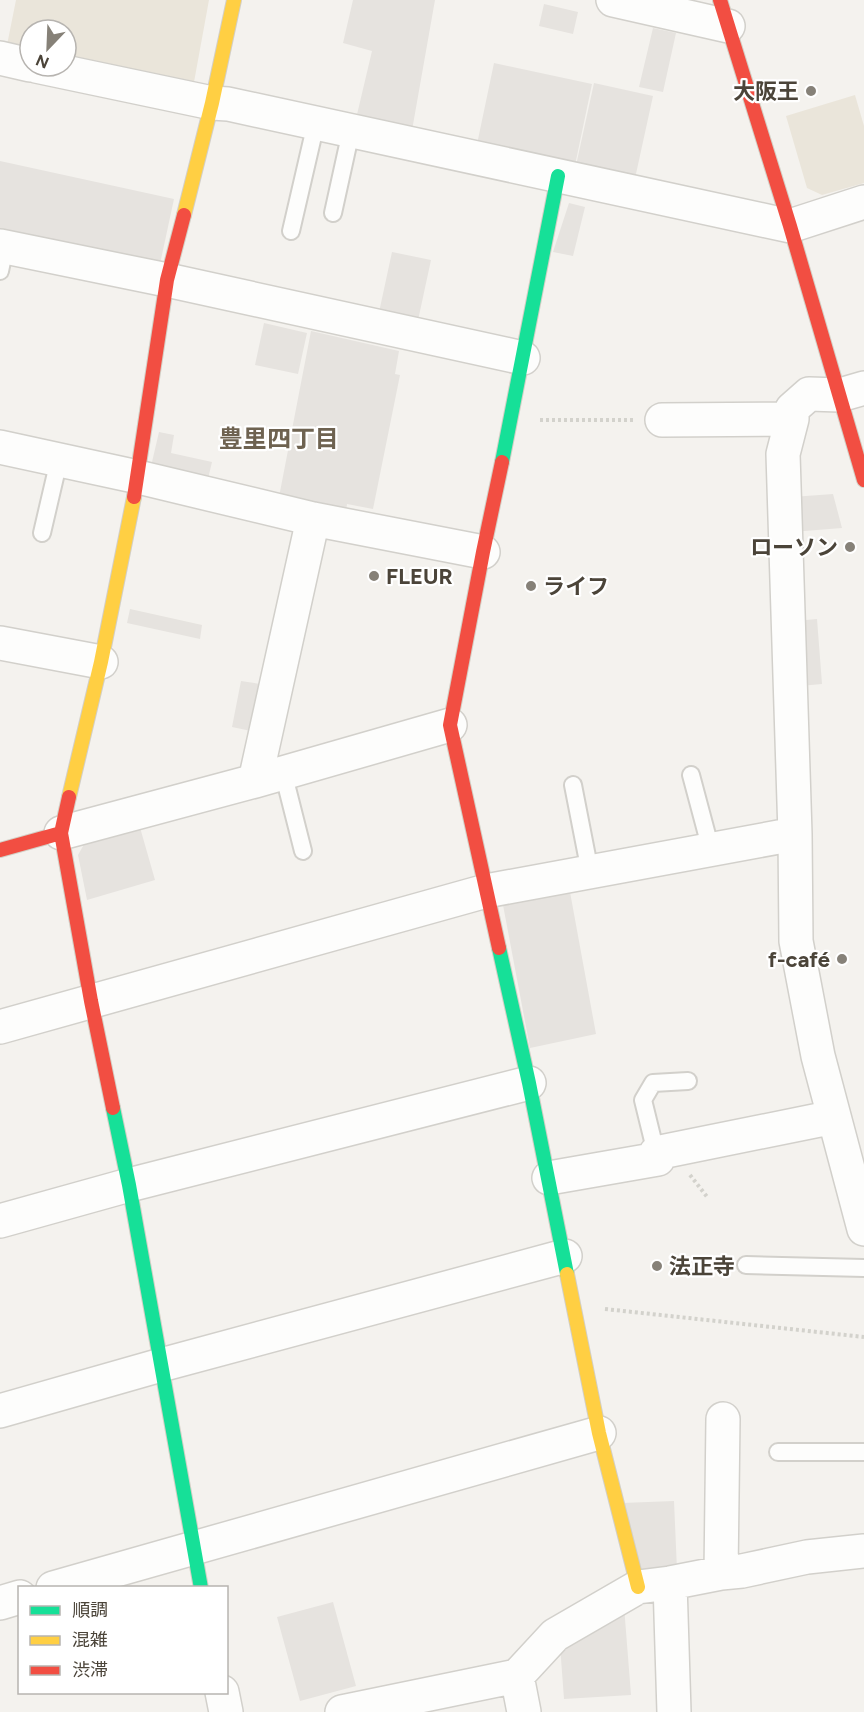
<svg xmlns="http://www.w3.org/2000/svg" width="864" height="1712" font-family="Figtree,'Noto Sans JP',sans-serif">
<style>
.education{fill:#eae5da}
.parking{fill:#e6e3df}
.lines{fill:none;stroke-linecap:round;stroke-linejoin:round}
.lane-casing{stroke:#d2d0cb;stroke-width:20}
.street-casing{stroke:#d2d0cb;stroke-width:36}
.fast-casing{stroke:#d3cfc5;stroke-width:16}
.slow-casing{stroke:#d3cfc5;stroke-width:16}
.jam-casing{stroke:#d3cfc5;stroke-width:16}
.path{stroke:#d3d2cc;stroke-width:4;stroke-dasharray:3 3;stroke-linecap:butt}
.lane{stroke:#fdfdfc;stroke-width:16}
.street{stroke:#fdfdfc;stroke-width:33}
.fast{stroke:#16e098;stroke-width:14}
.slow{stroke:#ffcf43;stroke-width:14}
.jam{stroke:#f24e42;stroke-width:14}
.poi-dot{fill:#868178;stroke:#fff;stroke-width:2}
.labels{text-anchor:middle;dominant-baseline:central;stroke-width:4.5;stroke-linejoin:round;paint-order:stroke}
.poi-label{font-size:22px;font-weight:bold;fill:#4b4439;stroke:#fff;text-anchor:end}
.neighbourhood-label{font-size:24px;font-weight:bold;fill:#6e6250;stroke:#fff}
</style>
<rect width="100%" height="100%" fill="#f4f2ee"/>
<path class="education" d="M 16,0 L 209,0 L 194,82 L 66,57 L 66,30 L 30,30 L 30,50 L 7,45 Z
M 855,95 L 864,126 L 864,183 L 822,195 L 807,188 L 786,116 Z"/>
<path class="parking" d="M 353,0 L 435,0 L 411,136 L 355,123 L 372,51 L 343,43 Z
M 544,4 L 578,12 L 573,34 L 539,26 Z
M 653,28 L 676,33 L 663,92 L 639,87 Z
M 494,63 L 592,84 L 574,170 L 476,149 Z
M 594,83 L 653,96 L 634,183 L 575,170 Z
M 0,161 L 174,199 L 160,264 L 0,237 Z
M 569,203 L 585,207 L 573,256 L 553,252 Z
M 392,252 L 431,260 L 417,325 L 378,317 Z
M 264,323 L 307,333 L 298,374 L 255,365 Z
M 311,331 L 399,351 L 395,374 L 400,375 L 373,509 L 347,504 L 346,512 L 279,497 Z
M 159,432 L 174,435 L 171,453 L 212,462 L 207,483 L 164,473 L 152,462 Z
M 833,494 L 842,528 L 792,532 L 792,497 Z
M 130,609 L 202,625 L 200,639 L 127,623 Z
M 817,619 L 822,684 L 800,686 L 795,621 Z
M 241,681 L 260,684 L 251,731 L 232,727 Z
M 139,824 L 155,880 L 87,900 L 78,855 L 87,839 Z
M 570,892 L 596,1034 L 530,1048 L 503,905 Z
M 674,1501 L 677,1570 L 639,1574 L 622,1503 Z
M 333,1602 L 356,1686 L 300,1701 L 277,1617 Z
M 624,1606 L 631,1695 L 564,1699 L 560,1645 Z"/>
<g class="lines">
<defs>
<path id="lane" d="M 333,213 L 351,131
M 291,231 L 316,123
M 0,271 L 5,247
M 42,533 L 59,460
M 283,772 L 303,851
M 691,775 L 711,850
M 573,785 L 590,872
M 656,1153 L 643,1100 L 653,1083 L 688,1081
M 746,1265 L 864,1268
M 778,1452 L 864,1452"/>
<path id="street" d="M 613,0 L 728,26
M 0,58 L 30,65
M 36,66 L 212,103 L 228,104 L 790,226 L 864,202
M 0,246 L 167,280 L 523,358
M 864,388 L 840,395 L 809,394 L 792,409 L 792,419 L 783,454 L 795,834 L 796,941 L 818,1056 L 864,1229
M 662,420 L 792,419
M 0,447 L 138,477 L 313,519 L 483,552
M 0,643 L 101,662
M 255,781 L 313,519
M 61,833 L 255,781 L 450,725
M 0,1027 L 486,891 L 795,834
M 549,1178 L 658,1159 L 656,1153 L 834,1117
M 0,1221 L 129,1185 L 529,1083
M 0,1411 L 161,1365 L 565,1256
M 721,1573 L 723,1419
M 670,1583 L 674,1712
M 53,1588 L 599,1433
M 0,1603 L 20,1597
M 517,1676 L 524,1712
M 222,1692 L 226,1712
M 342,1712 L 517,1676 L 555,1635 L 638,1587 L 670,1583 L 721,1573 L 742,1571 L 807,1557 L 864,1551"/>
<path id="fast" d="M 502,462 L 558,176
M 499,948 L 529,1083 L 567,1274
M 113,1108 L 129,1185 L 201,1588"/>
<path id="slow" d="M 184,215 L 212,103 L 234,0
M 69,797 L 101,662 L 134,497
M 567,1274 L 599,1433 L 638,1587"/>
<path id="jam" d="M 720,0 L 790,226 L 864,480
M 134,497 L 167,280 L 184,215
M 69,797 L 61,833 L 91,1001 L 113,1108
M 0,850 L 61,833
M 499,948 L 450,725 L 483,552 L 502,462"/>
</defs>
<use href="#lane" class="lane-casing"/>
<use href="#street" class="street-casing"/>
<use href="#fast" class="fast-casing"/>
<use href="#slow" class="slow-casing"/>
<use href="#jam" class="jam-casing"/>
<path class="path" d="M 540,420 L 634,420
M 690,1175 L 708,1198
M 605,1309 L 864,1337"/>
<use href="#lane" class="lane"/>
<use href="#street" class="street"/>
<use href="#fast" class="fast"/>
<use href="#slow" class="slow"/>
<use href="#jam" class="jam"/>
</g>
<g class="poi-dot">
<circle cx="811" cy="91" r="6"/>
<circle cx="850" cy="547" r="6"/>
<circle cx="374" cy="576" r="6"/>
<circle cx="531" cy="586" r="6"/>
<circle cx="842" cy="959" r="6"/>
<circle cx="657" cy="1266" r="6"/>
</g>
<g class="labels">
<g class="poi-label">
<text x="799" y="91">大阪王</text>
<text x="838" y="547">ローソン</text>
<text x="386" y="576" text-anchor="start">FLEUR</text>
<text x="543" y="586" text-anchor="start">ライフ</text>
<text x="830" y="959">f-café</text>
<text x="669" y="1266" text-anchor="start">法正寺</text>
</g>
<g class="neighbourhood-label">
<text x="279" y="438">豊里四丁目</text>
</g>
</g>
<rect x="18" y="1586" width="210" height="108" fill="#ffffff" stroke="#b7b4b0" stroke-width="1.5"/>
<rect x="30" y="1606" width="30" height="9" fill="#16e098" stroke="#b7b4b0" stroke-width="1.5"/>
<text x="72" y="1616" font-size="18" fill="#4b4439">順調</text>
<rect x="30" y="1636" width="30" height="9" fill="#ffcf43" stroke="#b7b4b0" stroke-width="1.5"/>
<text x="72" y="1646" font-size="18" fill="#4b4439">混雑</text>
<rect x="30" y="1666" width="30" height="9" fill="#f24e42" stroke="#b7b4b0" stroke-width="1.5"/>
<text x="72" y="1676" font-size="18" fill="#4b4439">渋滞</text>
<g transform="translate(48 48) rotate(203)"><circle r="28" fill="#ffffff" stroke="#b7b4b0" stroke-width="1.5"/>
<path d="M0-4.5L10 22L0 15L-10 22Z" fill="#868178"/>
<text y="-9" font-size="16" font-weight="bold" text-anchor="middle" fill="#4b4439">N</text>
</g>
</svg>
